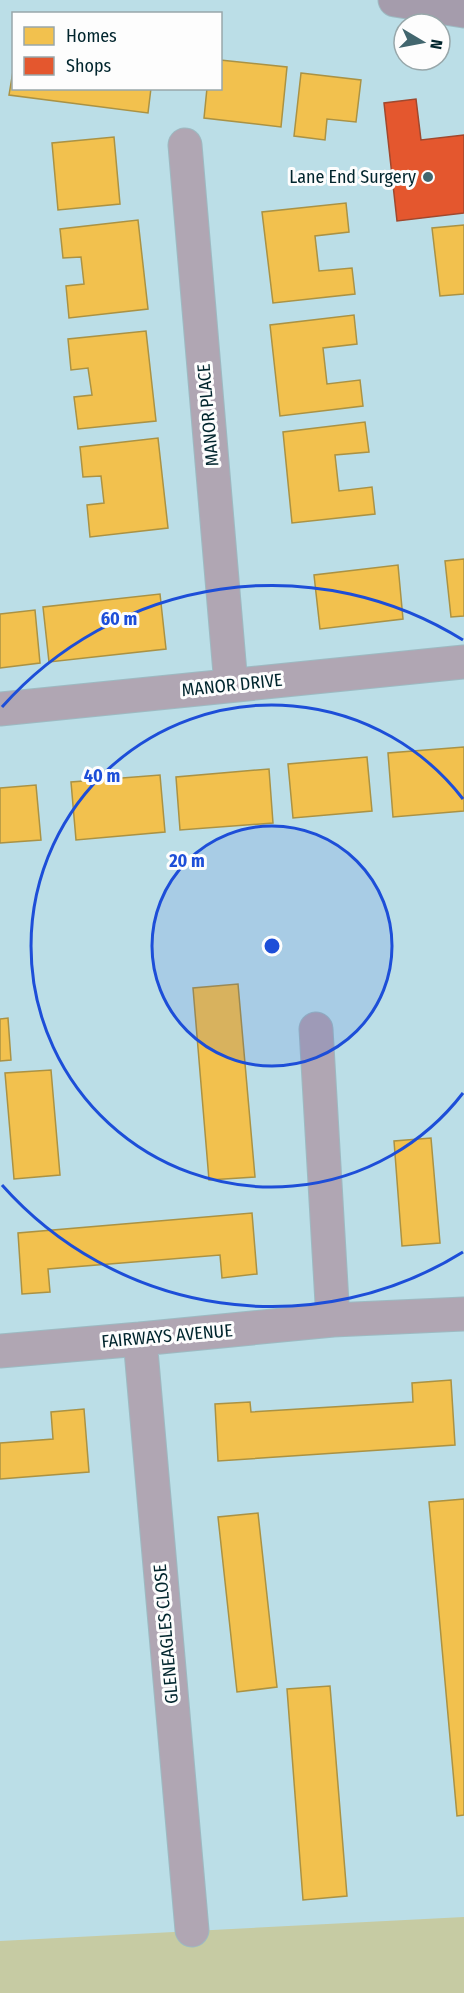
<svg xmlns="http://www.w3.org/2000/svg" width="464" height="1993" font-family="'Fira Sans Condensed',sans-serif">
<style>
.green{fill:#c6cba3}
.homes{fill:#f2c14e;stroke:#aa9244;stroke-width:1.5}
.shops{fill:#e4572e;stroke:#a0482e;stroke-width:1.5}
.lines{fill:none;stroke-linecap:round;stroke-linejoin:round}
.minor-casing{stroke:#9dbac2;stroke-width:35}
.major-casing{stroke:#9dbac2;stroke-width:35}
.minor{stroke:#b0a6b3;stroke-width:33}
.major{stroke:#a59cac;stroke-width:33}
.ring{fill:none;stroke:#1d4ed8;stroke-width:3}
.poi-dot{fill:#42666e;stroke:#fdfdfd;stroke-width:2}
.labels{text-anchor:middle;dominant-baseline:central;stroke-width:6;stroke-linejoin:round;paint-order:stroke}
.poi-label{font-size:18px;fill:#01252d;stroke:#fdfdfd;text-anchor:end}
.street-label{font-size:18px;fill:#01252d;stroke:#fdfdfd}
.centre{fill:#1d4ed8;stroke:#fdfdfd;stroke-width:3}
.ring-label{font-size:18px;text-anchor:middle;font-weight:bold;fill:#1d4ed8;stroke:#fdfdfd;stroke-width:6;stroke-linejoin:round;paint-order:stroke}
</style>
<rect width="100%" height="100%" fill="#bbdee7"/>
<path class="green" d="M 464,1917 L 464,1993 L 0,1993 L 0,1941 Z"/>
<path class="homes" d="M 220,60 L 287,67 L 281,127 L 204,118 L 207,88 L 220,88 Z
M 14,65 L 14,88 L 151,88 L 148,113 L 9,95 Z
M 301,73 L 361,80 L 356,122 L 327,119 L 325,140 L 294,136 Z
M 114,137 L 120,204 L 58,210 L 52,143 Z
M 346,203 L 349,232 L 315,236 L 319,271 L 352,268 L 355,294 L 273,303 L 262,212 Z
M 138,220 L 148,309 L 69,318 L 66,286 L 84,284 L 81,257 L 63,258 L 60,229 Z
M 464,225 L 464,294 L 440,296 L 432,228 Z
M 354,315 L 357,344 L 323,348 L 327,384 L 360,380 L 363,406 L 280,416 L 270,325 Z
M 146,331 L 156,421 L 78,429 L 74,397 L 92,395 L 88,368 L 71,370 L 68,339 Z
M 365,422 L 369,452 L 335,455 L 339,491 L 372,487 L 375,514 L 292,523 L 283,432 Z
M 158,438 L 168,528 L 90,537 L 87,505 L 104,503 L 101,476 L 83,477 L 80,447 Z
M 464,559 L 464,616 L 451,617 L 445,561 Z
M 398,565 L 403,619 L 320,629 L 314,575 Z
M 160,594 L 166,649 L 49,662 L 43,607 Z
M 35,610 L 40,663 L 0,668 L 0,614 Z
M 464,747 L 464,811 L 393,817 L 388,753 Z
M 367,757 L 372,811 L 293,818 L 288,764 Z
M 269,769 L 273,823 L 180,830 L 176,777 Z
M 160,775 L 165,832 L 76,840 L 71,782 Z
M 36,785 L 41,840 L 0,843 L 0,788 Z
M 238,984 L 255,1177 L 209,1180 L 193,988 Z
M 8,1018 L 11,1060 L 0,1061 L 0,1019 Z
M 51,1070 L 60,1175 L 14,1179 L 5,1073 Z
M 431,1138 L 440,1243 L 402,1246 L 394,1141 Z
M 252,1213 L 257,1274 L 222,1278 L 220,1255 L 48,1269 L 50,1292 L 22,1294 L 18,1233 Z
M 451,1380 L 455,1445 L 218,1461 L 215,1404 L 250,1402 L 251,1412 L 413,1402 L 412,1383 Z
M 84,1409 L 89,1472 L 0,1479 L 0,1443 L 53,1439 L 51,1412 Z
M 464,1499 L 464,1815 L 457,1816 L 429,1502 Z
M 258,1513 L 277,1687 L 237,1692 L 218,1517 Z
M 330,1686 L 347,1896 L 303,1900 L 287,1689 Z"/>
<path class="shops" d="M 416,99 L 421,140 L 464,135 L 464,213 L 397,221 L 384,103 Z"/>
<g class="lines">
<defs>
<path id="minor" d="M 185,145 L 231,685
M 0,709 L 464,662
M 316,1029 L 333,1320
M 140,1339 L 192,1930
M 0,1351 L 140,1339 L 333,1320 L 464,1314"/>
<path id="major" d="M 395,0 L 464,11"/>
</defs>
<use href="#minor" class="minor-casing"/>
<use href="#major" class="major-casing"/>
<use href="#minor" class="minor"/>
<use href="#major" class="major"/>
</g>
<circle cx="272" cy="946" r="120" fill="#1d4ed8" fill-opacity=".12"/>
<g class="ring">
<circle cx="272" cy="946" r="120"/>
<path d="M463 1093A241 241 0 1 1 463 799"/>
<path d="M463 1252A361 361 0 0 1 2 1185M2 707A361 361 0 0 1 463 640"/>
</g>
<circle class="poi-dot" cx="428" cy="177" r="6"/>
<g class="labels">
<g class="poi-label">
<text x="416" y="177">Lane End Surgery</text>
</g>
<g class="street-label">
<text transform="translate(208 415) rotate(-95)">MANOR PLACE</text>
<text transform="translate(232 685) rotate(-6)">MANOR DRIVE</text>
<text transform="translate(167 1336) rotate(-5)">FAIRWAYS AVENUE</text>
<text transform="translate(166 1634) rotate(-95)">GLENEAGLES CLOSE</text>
</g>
</g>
<circle cx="272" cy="946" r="9" class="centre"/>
<g class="ring-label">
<text x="119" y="625">60 m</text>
<text x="102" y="782">40 m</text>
<text x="187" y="867">20 m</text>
</g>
<rect x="12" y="12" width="210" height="78" fill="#fdfdfd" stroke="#98a7aa" stroke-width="1.5"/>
<rect x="24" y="27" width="30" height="18" fill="#f2c14e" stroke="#98a7aa" stroke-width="1.5"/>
<text x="66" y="42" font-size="18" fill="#01252d">Homes</text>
<rect x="24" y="57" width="30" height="18" fill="#e4572e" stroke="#98a7aa" stroke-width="1.5"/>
<text x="66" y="72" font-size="18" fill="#01252d">Shops</text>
<g transform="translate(422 42) rotate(100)"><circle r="28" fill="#fdfdfd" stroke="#98a7aa" stroke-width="1.5"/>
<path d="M0-4.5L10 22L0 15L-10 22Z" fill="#42666e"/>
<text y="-9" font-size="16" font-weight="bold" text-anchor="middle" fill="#01252d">N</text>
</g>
</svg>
